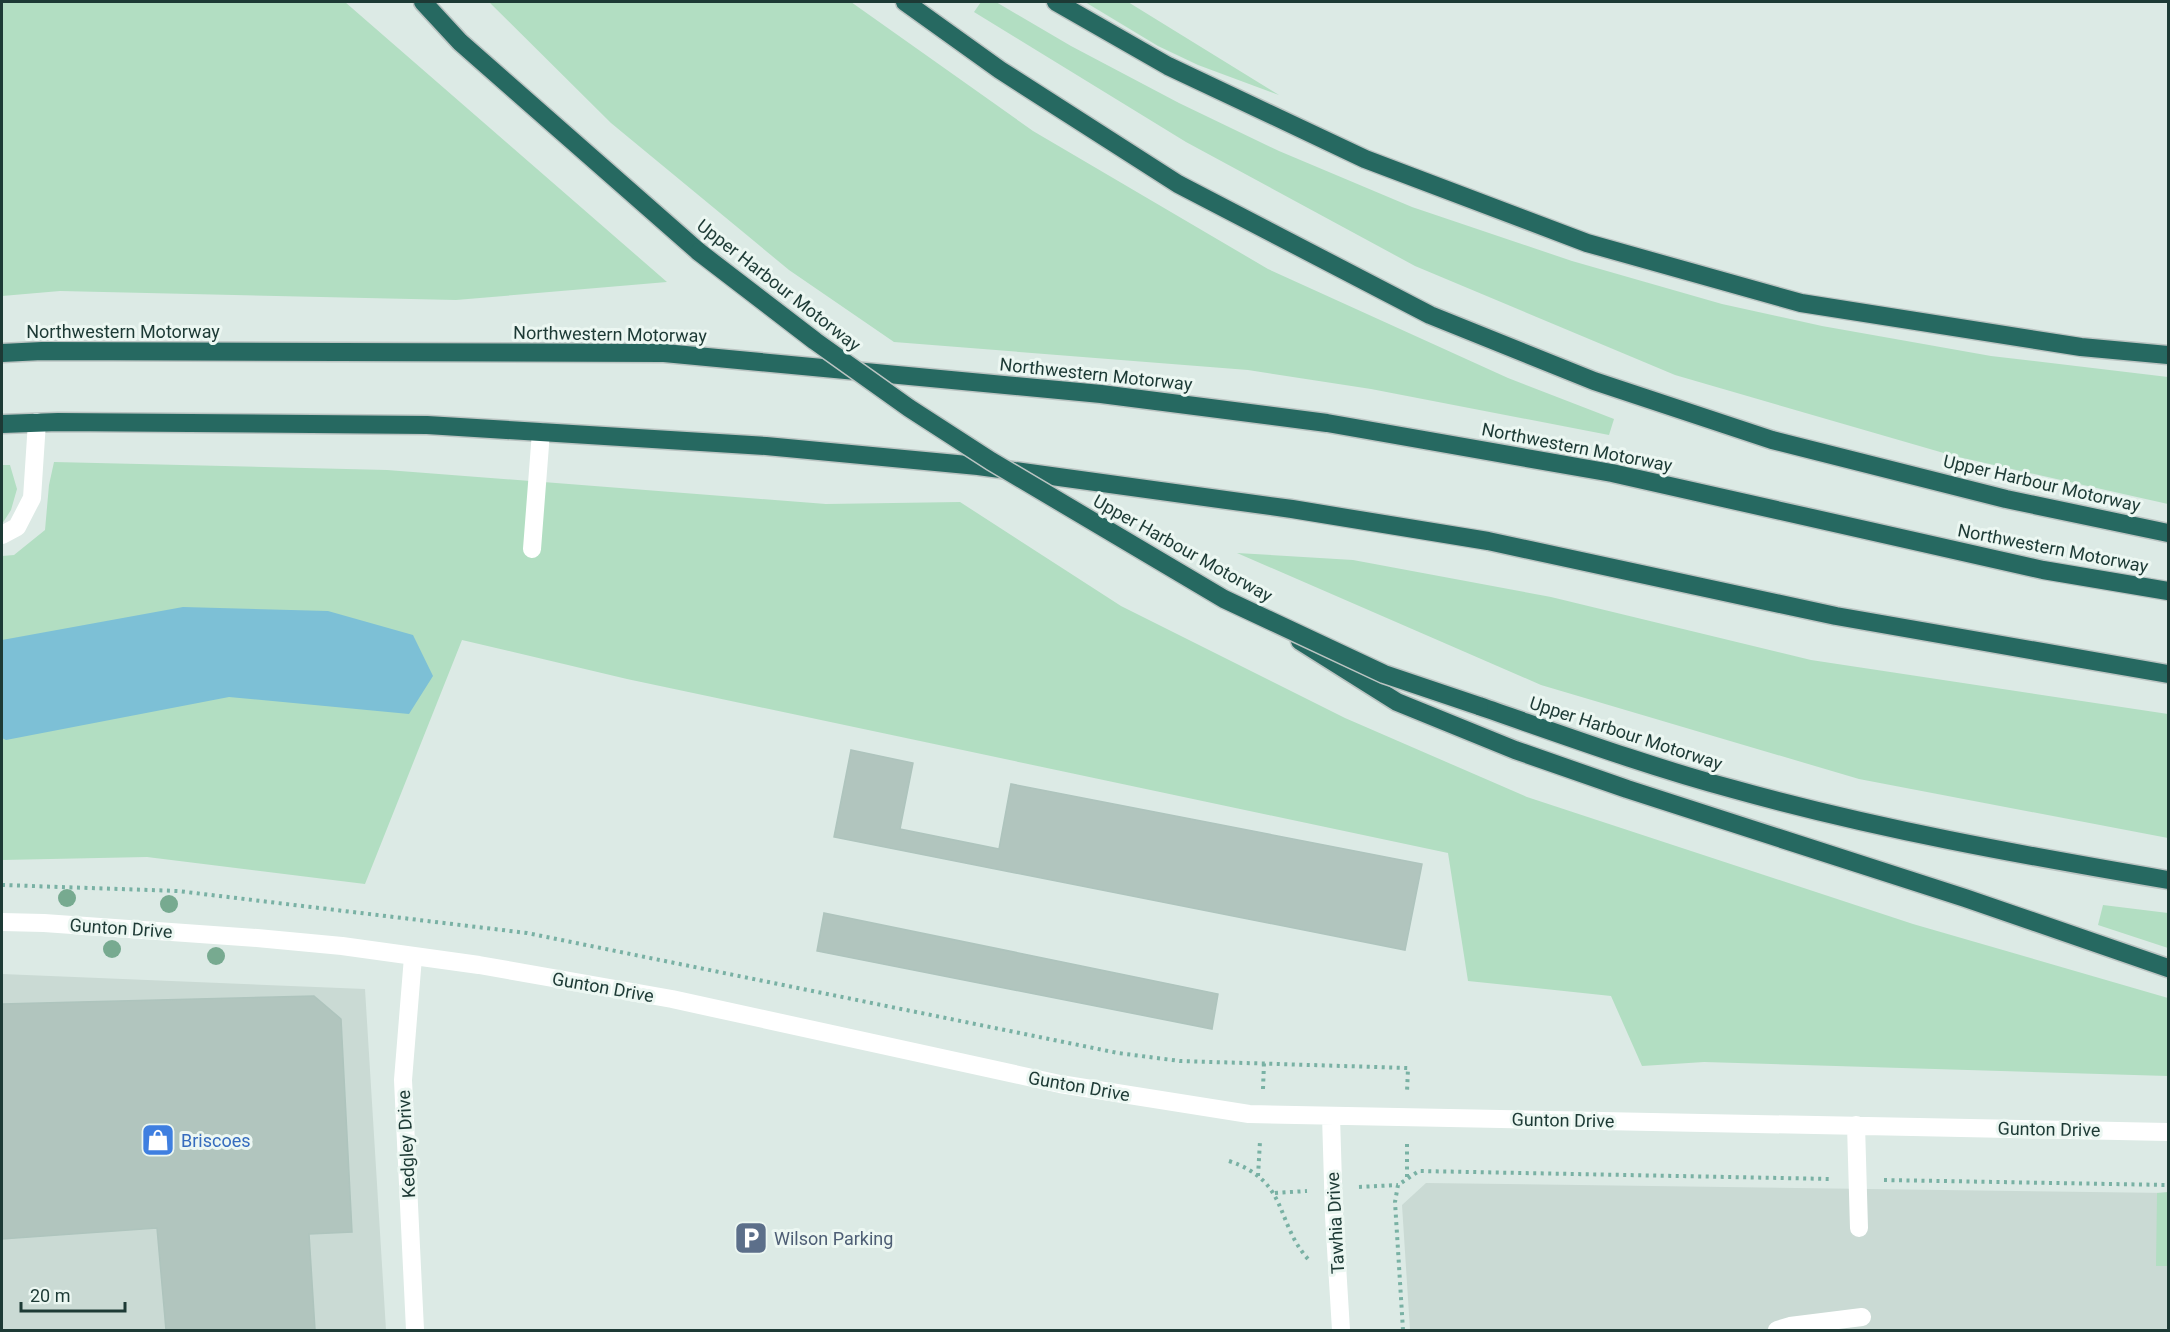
<svg xmlns="http://www.w3.org/2000/svg" width="2170" height="1332" font-family="Roboto,sans-serif">
<style>
.built{fill:#cadad4}
.green{fill:#b2dec2}
.water{fill:#7dc0d6}
.building{fill:#b1c5be;stroke:#aec4bd;stroke-width:1.5}
.lines{fill:none;stroke-linecap:round;stroke-linejoin:round}
.highway-casing{stroke:#bbc4c2;stroke-width:21}
.path{stroke:#79b1a4;stroke-width:4;stroke-dasharray:3 4.5;stroke-linecap:butt}
.minor{stroke:#fff;stroke-width:18}
.highway{stroke:#266961;stroke-width:18}
.highway-bridge-casing{stroke:#bbc4c2;stroke-width:21;stroke-linecap:butt}
.highway-bridge{stroke:#266961;stroke-width:18}
.tree{fill:#77aa90}
.labels{text-anchor:middle;dominant-baseline:central;stroke-width:6;stroke-linejoin:round;paint-order:stroke}
.street-label{font-size:18px;fill:#1d3a35;stroke:#ecf7f2}
.shop-label{font-size:18px;fill:#366cbe;stroke:#ecf7f2;text-anchor:start}
.service-label{font-size:18px;fill:#4e5e75;stroke:#ecf7f2;text-anchor:start}
</style>
<rect width="100%" height="100%" fill="#dceae5"/>
<path class="built" d="M 2,974 L 365,989 L 386,1330 L 2,1330 Z
M 1426,1183 L 2168,1193 L 2168,1330 L 1410,1330 L 1402,1205 Z"/>
<path class="green" d="M 2,2 L 345,2 L 667,282 L 456,300 L 60,291 L 2,296 Z
M 489,2 L 851,2 L 1033,131 L 1268,269 L 1508,378 L 1614,419 L 1609,435 L 1371,389 L 1248,370 L 894,342 L 789,270 L 611,123 Z
M 981,2 L 996,2 L 1071,46 L 1179,103 L 1279,151 L 1412,207 L 1572,261 L 1722,304 L 1822,326 L 1991,356 L 2168,377 L 2168,504 L 1954,456 L 1675,375 L 1415,266 L 1186,142 L 974,12 Z
M 1085,2 L 1128,2 L 1279,95 L 1198,65 L 1158,46 Z
M 54,462 L 387,470 L 826,504 L 960,502 L 1121,606 L 1345,718 L 1527,797 L 1913,924 L 2168,998 L 2168,1076 L 1704,1062 L 1642,1066 L 1611,996 L 1468,981 L 1448,853 L 627,679 L 462,640 L 365,884 L 147,857 L 2,860 L 2,556 L 14,555 L 45,530 L 49,485 Z
M 2,465 L 10,465 L 17,489 L 11,510 L 2,524 Z
M 1237,553 L 1353,560 L 1551,597 L 1811,660 L 2168,714 L 2168,838 L 1859,779 L 1541,685 Z
M 2103,905 L 2168,913 L 2168,948 L 2098,925 Z
M 2168,1192 L 2168,1266 L 2156,1266 L 2157,1193 Z"/>
<path class="water" d="M 183,607 L 328,611 L 413,635 L 433,676 L 409,714 L 229,697 L 6,740 L 2,738 L 2,640 Z"/>
<path class="building" d="M 851,750 L 913,763 L 900,829 L 999,849 L 1011,784 L 1422,864 L 1405,950 L 834,837 Z
M 824,913 L 1218,994 L 1212,1029 L 817,951 Z
M 314,996 L 341,1019 L 352,1232 L 309,1234 L 315,1330 L 166,1330 L 157,1228 L 2,1239 L 2,1004 Z"/>
<g class="lines">
<defs>
<path id="highway" d="M 423,2 L 460,42 L 699,252
M 905,2 L 1000,70 L 1178,184 L 1430,315 L 1594,381 L 1772,440 L 2006,499 L 2168,533
M 1056,2 L 1168,66 L 1365,159 L 1587,243 L 1801,303 L 2081,347 L 2168,355
M 2,353 L 42,351 L 664,353 L 1101,394 L 1327,423 L 1612,473 L 2043,570 L 2168,591
M 2,424 L 58,422 L 427,425 L 766,446 L 978,466 L 1292,509 L 1488,541 L 1836,616 L 2168,674
M 1300,641 L 1397,702 L 1515,750 L 1627,789 L 1965,898 L 2168,968
M 1479,706 C 1563,735 1647,766 1733,789 C 1876,829 2022,855 2168,880"/>
</defs>
<use href="#highway" class="highway-casing"/>
<path class="path" d="M 2,885 L 178,891 L 527,933 L 1118,1053 L 1180,1061 L 1408,1068 L 1407,1092
M 1263,1089 L 1264,1063
M 1407,1144 L 1407,1178
M 1229,1161 C 1289,1181 1275,1222 1308,1259
M 1258,1176 L 1260,1141
M 1884,1180 L 2168,1185
M 1359,1187 L 1398,1185
M 1275,1193 L 1307,1191
M 1403,1330 L 1395,1202 L 1398,1185 L 1419,1171 L 1832,1179"/>
<path class="minor" d="M 2,535 L 17,527 L 32,498 L 37,422
M 532,549 L 541,432
M 2,922 L 44,923 L 257,938 L 342,946 L 479,965 L 672,999 L 1060,1084 L 1249,1114 L 2168,1132
M 413,957 L 403,1080 L 415,1330
M 1331,1116 L 1334,1216 L 1341,1330
M 1856,1125 L 1859,1228
M 1777,1330 L 1790,1326 L 1862,1317"/>
<use href="#highway" class="highway"/>
<defs>
<path id="highway-bridge" d="M 699,252 L 815,341 L 909,408 L 991,461 L 1224,599 L 1384,674 L 1479,706"/>
</defs>
<use href="#highway-bridge" class="highway-bridge-casing"/>
<use href="#highway-bridge" class="highway-bridge"/>
</g>
<g class="tree">
<circle cx="67" cy="898" r="9"/>
<circle cx="169" cy="904" r="9"/>
<circle cx="112" cy="949" r="9"/>
<circle cx="216" cy="956" r="9"/>
</g>
<defs>
<symbol id="shop-square" viewBox="-11 -11 22 22"><rect x="-9" y="-9" width="18" height="18" rx="4" fill="#3f7fe0" stroke="#ecf7f2"/><path d="M-5-2.5h2.3a2.7 3.5 0 0 1 5.4 0H5L5.5 6h-11ZM-1.5-2.5h3a1.5 2.3 0 0 0-3 0Z" fill="#fff"/></symbol>
<symbol id="parking-square" viewBox="-11 -11 22 22"><rect x="-9" y="-9" width="18" height="18" rx="4" fill="#5c6f8a" stroke="#ecf7f2"/><path d="M-3.5-5.5H1a3.5 3.5 0 0 1 0 7H-1V5.5H-3.5ZM-1-3.4V-.6H.8a1.4 1.4 0 0 0 0-2.8Z" fill="#fff"/></symbol>
</defs>
<g fill-rule="evenodd">
<use href="#shop-square" x="139" y="1121" width="38" height="38"/>
<use href="#parking-square" x="732" y="1219" width="38" height="38"/>
</g>
<g class="labels">
<g class="street-label">
<text transform="translate(779 285) rotate(38)">Upper Harbour Motorway</text>
<text x="123" y="331">Northwestern Motorway</text>
<text transform="translate(610 334) rotate(1)">Northwestern Motorway</text>
<text transform="translate(1096 374) rotate(6)">Northwestern Motorway</text>
<text transform="translate(1577 447) rotate(11)">Northwestern Motorway</text>
<text transform="translate(2042 483) rotate(13)">Upper Harbour Motorway</text>
<text transform="translate(1183 548) rotate(29)">Upper Harbour Motorway</text>
<text transform="translate(2053 548) rotate(11)">Northwestern Motorway</text>
<text transform="translate(1626 733) rotate(18)">Upper Harbour Motorway</text>
<text transform="translate(121 928) rotate(4)">Gunton Drive</text>
<text transform="translate(603 987) rotate(10)">Gunton Drive</text>
<text transform="translate(1079 1086) rotate(10)">Gunton Drive</text>
<text transform="translate(1563 1120) rotate(1)">Gunton Drive</text>
<text transform="translate(2049 1129) rotate(1)">Gunton Drive</text>
<text transform="translate(406 1144) rotate(-93)">Kedgley Drive</text>
<text transform="translate(1335 1223) rotate(-93)">Tawhia Drive</text>
</g>
<g class="shop-label">
<text x="181" y="1140">Briscoes</text>
</g>
<g class="service-label">
<text x="774" y="1238">Wilson Parking</text>
</g>
</g>
<rect width="2170" height="1332" fill="none" stroke="#1d3a35" stroke-width="6"/>
<path d="M21 1302v9h104v-9" fill="none" stroke="#1d3a35" stroke-width="3"/>
<text x="30" y="1302" font-size="18" fill="#1d3a35" stroke="#ecf7f2" stroke-width="4.5" paint-order="stroke">20 m</text>
</svg>
